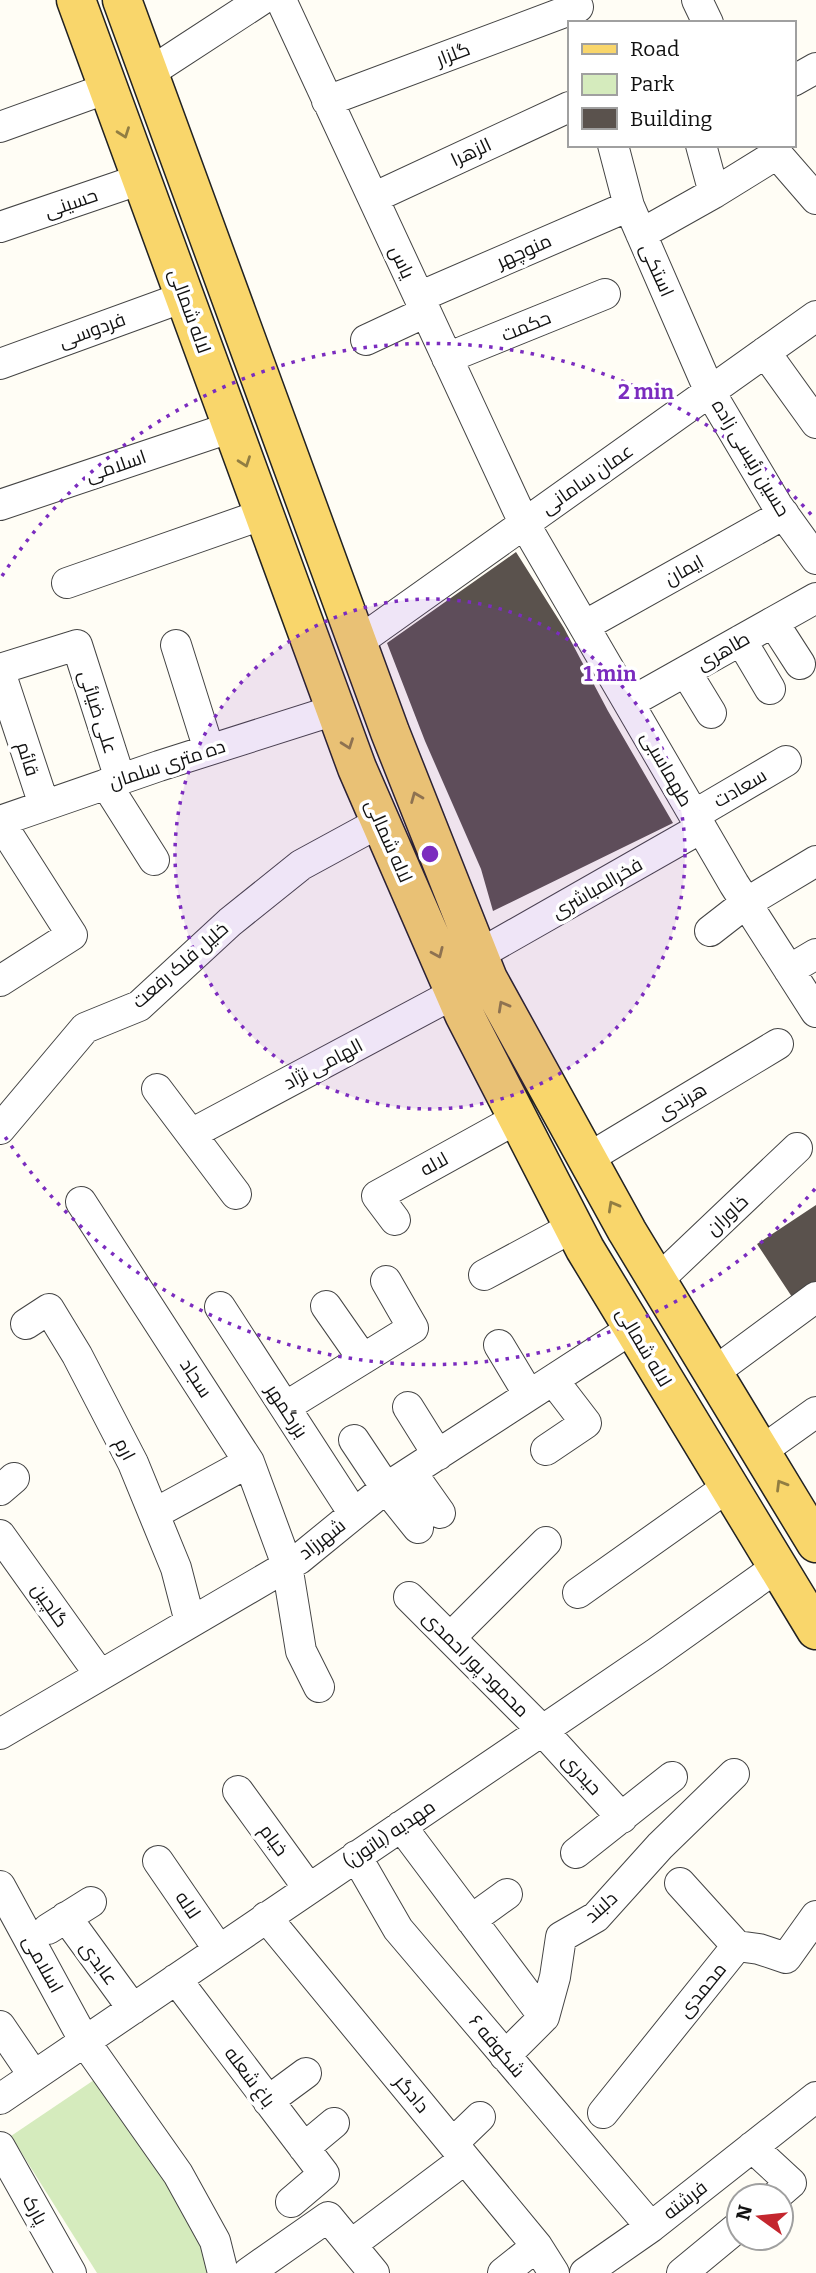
<svg xmlns="http://www.w3.org/2000/svg" width="816" height="2273" font-family="Bitter,Cairo,serif">
<style>
.green{fill:#d5ebbd}
.building{fill:#5a524d}
.lines{fill:none;stroke-linecap:round;stroke-linejoin:round}
.minor-casing{stroke:#444;stroke-width:32}
.major-casing{stroke:#222;stroke-width:41}
.minor{stroke:#fff;stroke-width:30}
.major{stroke:#f9d66b;stroke-width:38}
.oneway{stroke:#917d42}
.ring{fill:none;stroke:#7b2cbf;stroke-width:3.5;stroke-dasharray:3.5 7}
.labels{text-anchor:middle;dominant-baseline:central;stroke-width:7;stroke-linejoin:round;paint-order:stroke}
.street-label{font-size:19px;fill:#111;stroke:#fff}
.centre{fill:#7b2cbf;stroke:#fff;stroke-width:3.5}
.ring-label{font-size:21px;text-anchor:middle;font-weight:bold;fill:#7b2cbf;stroke:#fff;stroke-width:7;stroke-linejoin:round;paint-order:stroke}
</style>
<rect width="100%" height="100%" fill="#fffdf5"/>
<path class="green" d="M 97,2078 L 169,2179 L 216,2273 L 97,2273 L 11,2136 Z"/>
<path class="building" d="M 516,552 L 564,628 L 608,711 L 673,823 L 493,911 L 481,869 L 425,741 L 387,643 Z
M 816,1205 L 816,1293 L 798,1306 L 757,1244 Z"/>
<g class="lines">
<defs>
<path id="minor" d="M 281,0 L 524,523 L 734,884 L 816,1012
M 697,0 L 708,23
M 149,73 L 261,0
M 793,81 L 816,68
M 327,101 L 578,7
M 0,127 L 108,88
M 613,145 L 629,206 L 710,392 L 777,505 L 816,559
M 701,145 L 714,193
M 773,145 L 777,154 L 816,199
M 373,198 L 569,107
M 0,227 L 141,179
M 641,234 L 714,193 L 777,154
M 419,297 L 629,206
M 366,340 L 426,312
M 765,352 L 816,423
M 447,358 L 605,294
M 0,364 L 184,297
M 0,505 L 232,427
M 67,583 L 264,514
M 773,622 L 800,664
M 584,626 L 784,514
M 741,640 L 770,689
M 358,642 L 816,316
M 176,645 L 209,750
M 0,669 L 77,645 L 120,779
M 0,672 L 44,805
M 686,672 L 711,713
M 629,703 L 816,598
M 106,784 L 154,860
M 694,815 L 786,761
M 0,821 L 159,766 L 335,710
M 0,822 L 72,935 L 0,981
M 710,931 L 746,903 L 816,861
M 492,947 L 701,828
M 789,970 L 816,954
M 157,1089 L 236,1194
M 0,1129 L 85,1028 L 139,1006 L 230,922 L 301,865 L 380,822
M 191,1134 L 455,993
M 587,1159 L 778,1044
M 81,1202 L 249,1462 L 287,1565 L 301,1651 L 319,1687
M 395,1220 L 377,1196 L 518,1118
M 484,1275 L 573,1227
M 657,1281 L 797,1148
M 326,1306 L 363,1359
M 220,1307 L 354,1514
M 26,1324 L 49,1309 L 77,1355 L 133,1463 L 176,1568 L 190,1622
M 499,1345 L 529,1395
M 713,1373 L 816,1297
M 285,1407 L 413,1328 L 386,1281
M 408,1407 L 438,1455
M 354,1440 L 386,1488 L 418,1528
M 546,1450 L 586,1423 L 553,1380
M 760,1452 L 816,1412
M 411,1472 L 440,1513
M 0,1490 L 14,1478
M 154,1514 L 249,1462
M 0,1535 L 100,1675
M 578,1593 L 729,1486
M 409,1597 L 542,1730 L 622,1818
M 450,1638 L 546,1542
M 0,1734 L 299,1559 L 386,1488 L 633,1328
M 238,1791 L 309,1889
M 401,1826 L 544,2017
M 576,1853 L 672,1777
M 356,1856 L 398,1929 L 651,2227
M 158,1861 L 219,1950
M 680,1883 L 737,1946
M 0,1886 L 85,2042 L 178,2174 L 215,2241 L 223,2273
M 66,1917 L 133,2009
M 266,1917 L 537,2246 L 554,2273
M 471,1920 L 507,1894
M 48,1929 L 91,1902
M 176,1979 L 324,2174 L 291,2202
M 0,2026 L 34,2076
M 505,2056 L 544,2017 L 555,1977 L 561,1937 L 596,1917 L 660,1846 L 734,1774
M 0,2099 L 655,1654 L 777,1567
M 268,2101 L 306,2073
M 603,2113 L 737,1946 L 759,1949 L 786,1958 L 816,1916
M 453,2143 L 480,2117
M 0,2147 L 71,2273
M 752,2147 L 791,2183 L 776,2196
M 304,2148 L 334,2123
M 352,2244 L 465,2159
M 248,2273 L 328,2217 L 374,2273
M 503,2273 L 537,2246
M 585,2273 L 651,2227 L 816,2097
M 682,2273 L 739,2226"/>
<path id="major" d="M 76,0 L 357,768 L 464,1014 L 585,1249 L 816,1630
M 122,0 L 390,732 L 488,979 L 627,1231 L 816,1543"/>
</defs>
<use href="#minor" class="minor-casing"/>
<use href="#major" class="major-casing"/>
<use href="#minor" class="minor"/>
<use href="#major" class="major"/>
</g>
<defs><path id="oneway-chevron" d="M-2-3.5L2.5 0L-2 3.5" fill="none" stroke-width="1.6" stroke-linecap="round" stroke-linejoin="round" transform="scale(1.75)"/></defs>
<g class="oneway">
<use href="#oneway-chevron" transform="translate(124 133) rotate(70)"/>
<use href="#oneway-chevron" transform="translate(245 462) rotate(70)"/>
<use href="#oneway-chevron" transform="translate(348 744) rotate(70)"/>
<use href="#oneway-chevron" transform="translate(416 797) rotate(-112)"/>
<use href="#oneway-chevron" transform="translate(438 953) rotate(66)"/>
<use href="#oneway-chevron" transform="translate(503 1006) rotate(-119)"/>
<use href="#oneway-chevron" transform="translate(613 1206) rotate(-119)"/>
<use href="#oneway-chevron" transform="translate(781 1485) rotate(-121)"/>
</g>
<circle cx="430" cy="854" r="255" fill="#7b2cbf" fill-opacity=".12"/>
<g class="ring">
<circle cx="430" cy="854" r="255"/>
<path d="M815 1189A510 510 0 0 1 2 1132M2 576A510 510 0 0 1 815 519"/>
</g>
<g class="labels">
<g class="street-label">
<text transform="translate(453 54) rotate(-21)">گلزار</text>
<text transform="translate(471 152) rotate(-25)">الزهرا</text>
<text transform="translate(71 203) rotate(-19)">حسینی</text>
<text transform="translate(524 251) rotate(-24)">منوچهر</text>
<text transform="translate(402 262) rotate(65)">یاس</text>
<text transform="translate(657 270) rotate(66)">استکی</text>
<text transform="translate(190 311) rotate(70)">لاله شمالی</text>
<text transform="translate(526 326) rotate(-22)">حکمت</text>
<text transform="translate(92 330) rotate(-20)">فردوسی</text>
<text transform="translate(751 458) rotate(59)">حسین رئیسی زاده</text>
<text transform="translate(116 466) rotate(-19)">اسلامی</text>
<text transform="translate(587 479) rotate(-35)">عمان سامانی</text>
<text transform="translate(684 570) rotate(-29)">ایمان</text>
<text transform="translate(723 651) rotate(-30)">طاهری</text>
<text transform="translate(98 712) rotate(72)">علی ضیائی</text>
<text transform="translate(28 759) rotate(72)">قائم</text>
<text transform="translate(167 764) rotate(-18)">ده متری سلمان</text>
<text transform="translate(667 769) rotate(60)">طهماسبی</text>
<text transform="translate(740 788) rotate(-30)">سعادت</text>
<text transform="translate(389 841) rotate(66)">لاله شمالی</text>
<text transform="translate(597 888) rotate(-30)">فخرالمباشری</text>
<text transform="translate(180 965) rotate(-41)">خلیل فلک رفعت</text>
<text transform="translate(323 1064) rotate(-28)">الهامی نژاد</text>
<text transform="translate(682 1101) rotate(-31)">هرندی</text>
<text transform="translate(434 1164) rotate(-29)">لاله</text>
<text transform="translate(727 1215) rotate(-43)">خاوران</text>
<text transform="translate(644 1347) rotate(59)">لاله شمالی</text>
<text transform="translate(196 1378) rotate(57)">سجاد</text>
<text transform="translate(287 1411) rotate(57)">بزرگمهر</text>
<text transform="translate(125 1449) rotate(63)">ارم</text>
<text transform="translate(322 1539) rotate(-38)">شهرزاد</text>
<text transform="translate(50 1605) rotate(55)">گلچین</text>
<text transform="translate(476 1664) rotate(45)">محمود پور احمدی</text>
<text transform="translate(582 1774) rotate(48)">حیدری</text>
<text transform="translate(389 1834) rotate(-34)">مهدیه (باتون)</text>
<text transform="translate(274 1840) rotate(54)">خیام</text>
<text transform="translate(188 1905) rotate(56)">لاله</text>
<text transform="translate(601 1907) rotate(-42)">دلبند</text>
<text transform="translate(99 1963) rotate(54)">عابدی</text>
<text transform="translate(43 1964) rotate(61)">اسلامی</text>
<text transform="translate(702 1990) rotate(-51)">محمدی</text>
<text transform="translate(497 2046) rotate(50)">شکوفه ۶</text>
<text transform="translate(250 2077) rotate(53)">باغ شعله</text>
<text transform="translate(412 2094) rotate(50)">دادگر</text>
<text transform="translate(685 2200) rotate(-38)">فرشته</text>
<text transform="translate(35 2210) rotate(61)">پارک</text>
</g>
</g>
<circle cx="430" cy="854" r="10" class="centre"/>
<g class="ring-label">
<text x="646" y="399">2 min</text>
<text x="610" y="681">1 min</text>
</g>
<rect x="568" y="21" width="228" height="126" fill="#ffffff" stroke="#a0a0a0" stroke-width="2"/>
<rect x="582" y="44" width="35" height="10" fill="#f9d66b" stroke="#a0a0a0" stroke-width="2"/>
<text x="630" y="56" font-size="21" fill="#111111">Road</text>
<rect x="582" y="74" width="35" height="21" fill="#d5ebbd" stroke="#a0a0a0" stroke-width="2"/>
<text x="630" y="91" font-size="21" fill="#111111">Park</text>
<rect x="582" y="108" width="35" height="21" fill="#5a524d" stroke="#a0a0a0" stroke-width="2"/>
<text x="630" y="126" font-size="21" fill="#111111">Building</text>
<g transform="translate(760 2217) rotate(285)"><circle r="33" fill="#ffffff" stroke="#a0a0a0" stroke-width="2"/>
<path d="M0-5L12 26L0 18L-12 26Z" fill="#c4262e"/>
<text y="-10" font-size="19" font-weight="bold" text-anchor="middle" fill="#111111">N</text>
</g>
</svg>
